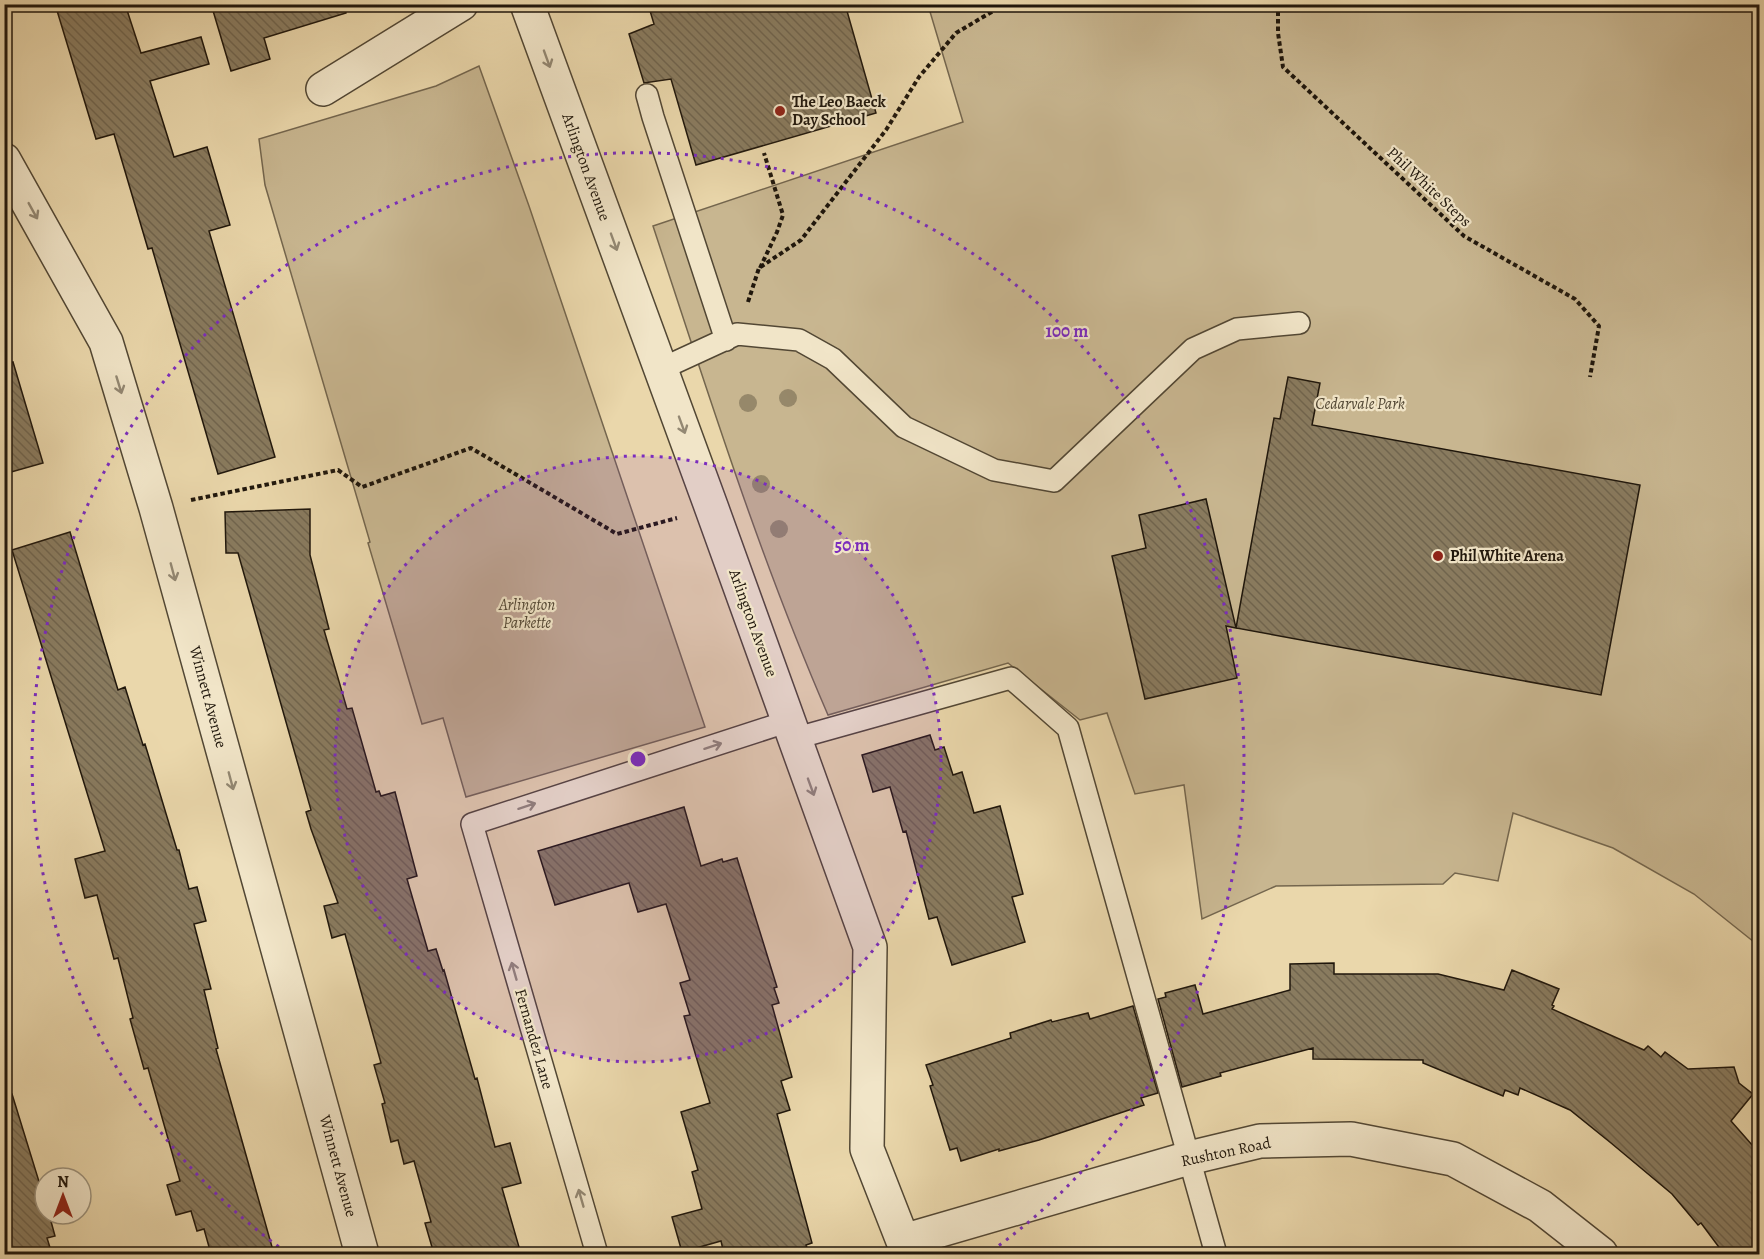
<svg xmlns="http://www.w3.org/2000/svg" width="1764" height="1259" font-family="Alegreya,serif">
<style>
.park{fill:#c8b690;stroke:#74664e;stroke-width:1.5}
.building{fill:url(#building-back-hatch);stroke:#20170c;stroke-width:1.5}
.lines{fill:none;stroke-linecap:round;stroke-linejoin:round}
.service-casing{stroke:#524734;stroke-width:24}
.minor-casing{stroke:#524734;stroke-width:36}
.path{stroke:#20170c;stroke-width:4;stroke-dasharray:4.5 3;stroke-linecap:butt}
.service{stroke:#f1e5c8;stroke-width:21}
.minor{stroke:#f1e5c8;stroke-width:33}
.tree{fill:#96886a}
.oneway{stroke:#938873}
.ring{fill:none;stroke:#7b2cbf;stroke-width:3;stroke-dasharray:3 6}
.poi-dot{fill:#8f2418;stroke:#f1e5c8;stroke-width:2}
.labels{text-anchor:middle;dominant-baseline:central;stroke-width:4.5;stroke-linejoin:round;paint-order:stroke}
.poi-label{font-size:16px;font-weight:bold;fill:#20170c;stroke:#f1e5c8;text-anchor:start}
.street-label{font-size:16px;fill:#20170c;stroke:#f1e5c8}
.park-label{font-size:16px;font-style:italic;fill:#524734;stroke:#f1e5c8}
.centre{fill:#7b2cbf;stroke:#f1e5c8;stroke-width:3}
.ring-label{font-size:18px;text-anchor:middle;font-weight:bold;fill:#7b2cbf;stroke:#f1e5c8;stroke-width:4.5;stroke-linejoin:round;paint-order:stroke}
</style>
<defs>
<pattern id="building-back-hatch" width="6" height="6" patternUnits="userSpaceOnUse" patternTransform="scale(1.5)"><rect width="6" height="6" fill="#897b5f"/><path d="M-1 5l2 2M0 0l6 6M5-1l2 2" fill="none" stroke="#70644d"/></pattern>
</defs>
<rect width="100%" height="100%" fill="#ead7ab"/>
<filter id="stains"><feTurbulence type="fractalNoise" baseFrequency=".00333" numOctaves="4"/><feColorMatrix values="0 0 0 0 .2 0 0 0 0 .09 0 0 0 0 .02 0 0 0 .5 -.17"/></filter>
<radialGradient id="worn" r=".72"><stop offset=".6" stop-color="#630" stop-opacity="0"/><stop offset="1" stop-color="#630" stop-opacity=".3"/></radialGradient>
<path class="park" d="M 928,5 L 1759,5 L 1759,946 L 1694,894 L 1613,848 L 1513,813 L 1498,881 L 1455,873 L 1443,884 L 1276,886 L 1202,919 L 1184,785 L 1135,794 L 1107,713 L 1080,720 L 1008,663 L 828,715 C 759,556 707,390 653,226 L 963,122 Z
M 479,66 L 529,206 L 705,727 L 466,797 L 443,718 L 422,724 L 368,543 L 370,542 L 265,185 L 259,139 L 436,86 Z"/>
<path class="building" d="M 55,4 L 125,4 L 141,53 L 201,37 L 209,64 L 150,81 L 174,157 L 207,147 L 230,225 L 209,231 L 275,457 L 218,474 L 152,248 L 148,249 L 114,134 L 96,139 Z
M 211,4 L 345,4 L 346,13 L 264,38 L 270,59 L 231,71 Z
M 648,4 L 845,4 L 876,113 L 696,165 L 671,79 L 644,83 L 629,34 L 654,24 Z
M 13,362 L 43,463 L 4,474 L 4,364 Z
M 1288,377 L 1320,383 L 1312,425 L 1640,485 L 1601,695 L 1236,628 L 1274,418 L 1280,419 Z
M 1206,499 L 1236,628 L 1226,626 L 1237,678 L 1145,699 L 1112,556 L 1146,548 L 1139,515 Z
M 310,509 L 310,555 L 329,629 L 324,630 L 347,709 L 352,708 L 376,792 L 379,791 L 381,796 L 395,792 L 417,876 L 407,879 L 428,951 L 436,949 L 443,971 L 444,970 L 475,1079 L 477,1078 L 495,1147 L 510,1143 L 521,1183 L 502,1188 L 521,1254 L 434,1254 L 425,1223 L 431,1222 L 414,1161 L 404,1164 L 398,1140 L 391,1142 L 382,1104 L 385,1103 L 374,1065 L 381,1063 L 345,934 L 332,938 L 324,906 L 338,903 L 311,829 L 306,812 L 311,810 L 238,553 L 226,553 L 225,512 Z
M 70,532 L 118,690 L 125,687 L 143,745 L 145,744 L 177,850 L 179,850 L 189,889 L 197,887 L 206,921 L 194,924 L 211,989 L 204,990 L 218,1048 L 216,1049 L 274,1254 L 211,1254 L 204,1229 L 197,1231 L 191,1211 L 176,1215 L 167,1185 L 180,1181 L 148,1068 L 144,1069 L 130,1019 L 133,1018 L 118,958 L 114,959 L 97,895 L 85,898 L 75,859 L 105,851 L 12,550 Z
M 930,735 L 935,750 L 944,747 L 953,775 L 962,772 L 974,813 L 1000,806 L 1023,894 L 1012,897 L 1025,942 L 952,965 L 937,917 L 929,919 L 906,831 L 903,832 L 890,787 L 873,792 L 862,755 Z
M 684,807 L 701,866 L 722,859 L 723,862 L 737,858 L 777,987 L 774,988 L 779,1003 L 772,1005 L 792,1077 L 781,1081 L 790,1110 L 777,1114 L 812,1243 L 806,1245 L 809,1254 L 724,1254 L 721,1241 L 682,1252 L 672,1217 L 702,1209 L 692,1172 L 698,1170 L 681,1112 L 710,1103 L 684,1016 L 690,1015 L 680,983 L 690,980 L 666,904 L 638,912 L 629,883 L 555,905 L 538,851 Z
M 1334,963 L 1334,974 L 1438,974 L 1504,990 L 1512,970 L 1559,989 L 1552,1005 L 1554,1006 L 1552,1009 L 1644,1050 L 1648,1046 L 1661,1057 L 1665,1052 L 1688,1069 L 1734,1067 L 1739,1083 L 1753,1094 L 1731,1121 L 1760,1154 L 1760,1254 L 1724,1254 L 1701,1223 L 1698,1225 L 1672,1194 L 1611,1143 L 1570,1110 L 1520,1088 L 1518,1095 L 1505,1090 L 1503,1096 L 1423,1063 L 1423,1060 L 1313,1059 L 1313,1048 L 1220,1073 L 1221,1076 L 1182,1087 L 1158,999 L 1166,997 L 1165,993 L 1195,985 L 1203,1014 L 1290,990 L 1290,964 Z
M 1133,1006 L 1158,1093 L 1141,1098 L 1144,1105 L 1039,1140 L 999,1151 L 999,1149 L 961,1161 L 957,1148 L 950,1150 L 930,1086 L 933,1085 L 926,1065 L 1011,1038 L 1010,1033 L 1051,1020 L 1052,1022 L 1088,1013 L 1090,1019 Z
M 12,1094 L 45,1201 L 45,1214 L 49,1214 L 55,1236 L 47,1238 L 52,1254 L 4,1254 L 4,1095 Z"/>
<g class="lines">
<defs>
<path id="service" d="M 647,95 L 653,117 L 726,340
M 661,369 L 737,334 L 799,340 L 833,359 L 904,427 L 994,470 L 1054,481 L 1193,349 L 1237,329 L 1299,323
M 793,739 L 1011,678 L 1068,728 L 1216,1254
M 597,1254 L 472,824 L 789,721"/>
<path id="minor" d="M 527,4 L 712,509 L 870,947 L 867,1149 L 903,1241 L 907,1254
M 323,89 L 461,4
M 4,160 L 106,342 L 156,508 L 362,1254
M 903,1241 L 1189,1158 L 1260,1141 L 1351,1139 L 1453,1159 L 1540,1206 L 1601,1254"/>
</defs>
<use href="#service" class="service-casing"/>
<use href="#minor" class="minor-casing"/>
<path class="path" d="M 1278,4 L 1278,33 L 1283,67 L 1464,236 L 1575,299 L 1599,326 L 1590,377
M 760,268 L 777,232 L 783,215 L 764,153
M 748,302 L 759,268 L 801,240 L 886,130 L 919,77 L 956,33 L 1005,4
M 191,500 L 338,470 L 362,487 L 471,448 L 617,534 L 677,518"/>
<use href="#service" class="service"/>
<use href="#minor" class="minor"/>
</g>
<g class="tree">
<circle cx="788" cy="398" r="9"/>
<circle cx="748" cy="403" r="9"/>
<circle cx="761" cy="484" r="9"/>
<circle cx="779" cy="529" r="9"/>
</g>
<defs><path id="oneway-shaft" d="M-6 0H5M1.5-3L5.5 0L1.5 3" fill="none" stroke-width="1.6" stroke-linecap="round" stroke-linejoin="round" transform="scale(1.5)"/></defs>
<g class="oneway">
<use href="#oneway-shaft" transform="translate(547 59) rotate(70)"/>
<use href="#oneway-shaft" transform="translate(33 211) rotate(61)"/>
<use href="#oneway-shaft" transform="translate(614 242) rotate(70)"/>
<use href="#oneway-shaft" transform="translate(119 385) rotate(73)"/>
<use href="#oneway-shaft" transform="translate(682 425) rotate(70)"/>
<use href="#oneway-shaft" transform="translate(173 572) rotate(75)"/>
<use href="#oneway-shaft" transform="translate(713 746) rotate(-18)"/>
<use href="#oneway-shaft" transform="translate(231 781) rotate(75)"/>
<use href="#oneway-shaft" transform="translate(811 787) rotate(70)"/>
<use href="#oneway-shaft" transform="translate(527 806) rotate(-18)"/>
<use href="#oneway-shaft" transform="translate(514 971) rotate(-106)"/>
<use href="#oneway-shaft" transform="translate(581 1198) rotate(-106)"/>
</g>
<circle cx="638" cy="759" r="303" fill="#7b2cbf" fill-opacity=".12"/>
<g class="ring">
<circle cx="638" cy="759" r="303"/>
<path d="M286 1252A606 606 0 1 1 990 1252"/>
</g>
<g class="poi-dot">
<circle cx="780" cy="111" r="6"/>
<circle cx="1438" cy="556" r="6"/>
</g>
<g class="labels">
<g class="poi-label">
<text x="792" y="102">The Leo Baeck<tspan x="792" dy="18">Day School</tspan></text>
<text x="1450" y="556">Phil White Arena</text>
</g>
<g class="street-label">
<text transform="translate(586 167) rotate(70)">Arlington Avenue</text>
<text transform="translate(1429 187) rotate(43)">Phil White Steps</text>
<text transform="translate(753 623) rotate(70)">Arlington Avenue</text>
<text transform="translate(208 697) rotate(75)">Winnett Avenue</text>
<text transform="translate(534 1039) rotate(74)">Fernandez Lane</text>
<text transform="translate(1226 1152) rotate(-12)">Rushton Road</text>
<text transform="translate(338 1166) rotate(75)">Winnett Avenue</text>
</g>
<g class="park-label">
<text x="1360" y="404">Cedarvale Park</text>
<text x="527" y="605">Arlington<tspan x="527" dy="18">Parkette</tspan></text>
</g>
</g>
<circle cx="638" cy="759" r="9" class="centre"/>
<g class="ring-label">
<text x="1067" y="337">100 m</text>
<text x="852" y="551">50 m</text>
</g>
<rect width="1764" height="1259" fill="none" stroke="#ead7ab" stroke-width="24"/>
<rect x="6" y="6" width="1752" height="1247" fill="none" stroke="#20170c" stroke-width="3"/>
<rect x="12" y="12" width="1740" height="1235" fill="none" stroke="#20170c" stroke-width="1.5"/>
<g transform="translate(63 1196)"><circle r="28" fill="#f1e5c8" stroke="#9d937d" stroke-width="1.5"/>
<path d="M0-4.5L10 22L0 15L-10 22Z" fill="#8f2418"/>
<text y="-9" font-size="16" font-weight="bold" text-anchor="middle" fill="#20170c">N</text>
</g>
<rect width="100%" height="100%" filter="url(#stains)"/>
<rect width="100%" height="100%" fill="url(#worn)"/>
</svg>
